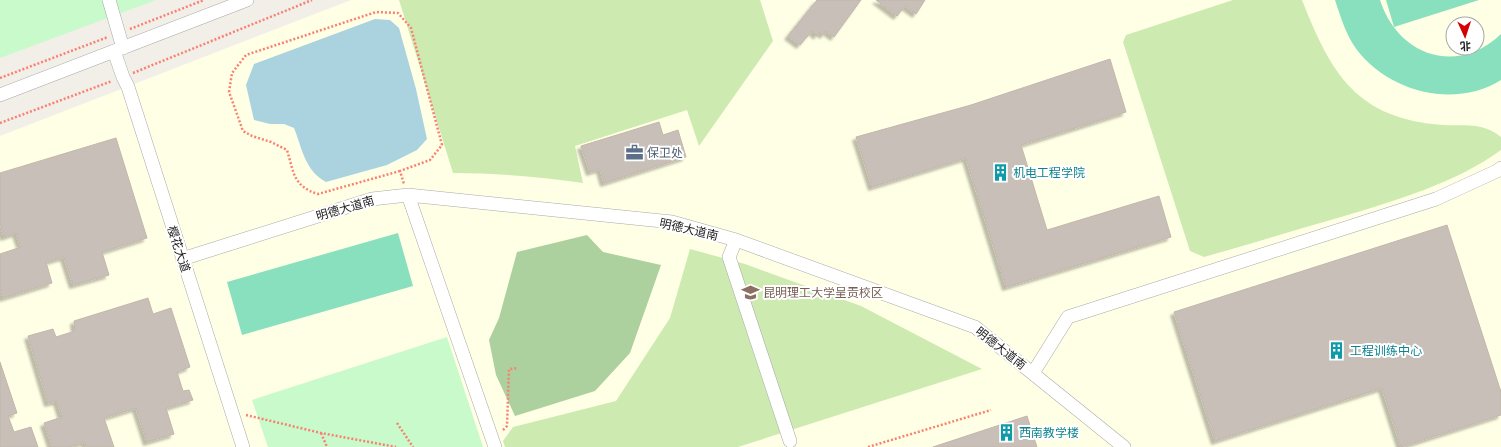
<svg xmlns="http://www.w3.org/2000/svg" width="1501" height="447" font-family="'Noto Sans','Noto Sans SC',sans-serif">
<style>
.education{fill:#ffffe5;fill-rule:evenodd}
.grass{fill:#cdebb0}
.forest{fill:#add19e}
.park{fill:#c8facc}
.pitch{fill:#88e0be}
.water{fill:#aad3df}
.building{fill:#c7bfb8;stroke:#c4b6ab;filter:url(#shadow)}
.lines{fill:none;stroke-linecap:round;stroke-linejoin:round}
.minor-casing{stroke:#a9a9a9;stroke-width:14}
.path{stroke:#fa8072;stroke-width:2.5;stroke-dasharray:2 2;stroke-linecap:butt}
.minor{stroke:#fff;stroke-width:13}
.labels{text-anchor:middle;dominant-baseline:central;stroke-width:4;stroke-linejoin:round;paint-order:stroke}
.service-label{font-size:12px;fill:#4e5e75;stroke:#fff;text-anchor:start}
.culture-label{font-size:12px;fill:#0d838f;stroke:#fff;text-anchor:start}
.street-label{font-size:12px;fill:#222;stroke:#fff}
.education-label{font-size:12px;fill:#785e54;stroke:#fff;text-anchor:start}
</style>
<defs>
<filter id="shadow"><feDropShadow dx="-3.5" dy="3.5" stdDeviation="1" flood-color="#0004"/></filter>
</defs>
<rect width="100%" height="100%" fill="#f2efe9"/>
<path class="education" d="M 351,0 L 1501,0 L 1501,447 L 0,447 L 0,136 ZM 1453,24 L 1477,24 L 1477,48 L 1453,48 Z"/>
<path class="grass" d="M 399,0 L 760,0 L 773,41 L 699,146 L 687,110 L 575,146 L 583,183 C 540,177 497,173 453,173 Z
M 1233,0 L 1302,0 C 1331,74 1357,119 1443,125 C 1466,126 1483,122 1501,137 L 1501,150 C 1456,183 1394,201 1341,217 C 1295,230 1250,244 1204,257 L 1190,251 L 1123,42 L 1126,35 Z
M 690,249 L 745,264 L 861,306 L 982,369 L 738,447 L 505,447 L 503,441 L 513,427 L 616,401 L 670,318 Z"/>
<path class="forest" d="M 587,235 L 603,252 L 661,265 L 630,353 L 595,391 L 515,416 L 496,375 L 489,340 L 499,318 L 517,252 Z"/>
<path class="park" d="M 0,0 L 156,0 L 0,58 Z
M 447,337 L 483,447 L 268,447 L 252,400 Z"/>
<path class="pitch" d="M 1335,0 L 1380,0 C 1398,56 1457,76 1501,34 L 1501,80 C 1455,109 1389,92 1357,50 C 1346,35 1341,18 1335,0 Z
M 1386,0 L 1479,0 L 1394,27 Z
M 398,233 L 413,286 L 242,335 L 227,282 Z"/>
<path class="water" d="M 375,19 L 390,20 L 399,28 L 416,89 L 427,139 L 417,150 L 387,165 L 326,182 C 305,171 302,148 294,128 L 284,124 L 270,124 L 254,120 L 246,85 L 254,64 Z"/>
<path class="building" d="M 817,0 L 861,0 L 834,37 L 826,31 L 824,35 L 819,32 L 817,36 L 812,31 L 800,45 L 788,36 Z
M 876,0 L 925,0 L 916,14 L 905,6 L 897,16 Z
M 1110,59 L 1126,112 L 1021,145 L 1047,230 L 1159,196 L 1171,237 L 1006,287 L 966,158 L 872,187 L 856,137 L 971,105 Z
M 659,122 L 663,135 L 678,130 L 686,157 L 604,183 L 600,169 L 590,172 L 581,146 Z
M 116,138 L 147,238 L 102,252 L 109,275 L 73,285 L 64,257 L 46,262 L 52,283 L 3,298 L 0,289 L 0,254 L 21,247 L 16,233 L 4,237 L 0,223 L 0,173 Z
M 1447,225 L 1501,392 L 1501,415 L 1401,447 L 1382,388 L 1215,441 L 1174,312 Z
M 148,298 L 153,314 L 171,308 L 190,367 L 177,372 L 183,391 L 189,390 L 193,400 L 166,408 L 174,434 L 147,442 L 136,408 L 104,418 L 114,447 L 86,447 L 85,442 L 70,447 L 52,447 L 44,423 L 62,417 L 57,401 L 48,403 L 28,336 L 53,329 L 56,337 L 75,331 L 74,321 Z
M 0,362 L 17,413 L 8,416 L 14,432 L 31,427 L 38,447 L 0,447 Z
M 1027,416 L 1037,447 L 933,447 Z"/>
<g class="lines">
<defs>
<path id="minor" d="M 109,0 L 123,48
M 114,51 L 123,77 L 128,87 L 243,447
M 0,95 L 247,0
M 408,195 L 495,447
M 736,240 L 729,257 L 790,441
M 182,259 L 372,199 L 408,195 L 672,222 L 736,240 L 975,327 L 1124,447
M 1033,373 L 1068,317 L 1436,199 L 1497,171 L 1501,168"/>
</defs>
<use href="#minor" class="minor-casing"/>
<path class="path" d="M 130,29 L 204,0
M 133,73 L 312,0
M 0,78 L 108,37
M 0,123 L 112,81
M 400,171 L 318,194 C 293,186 294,173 287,150 L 271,142 L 252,136 L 243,131 L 229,92 L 232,73 L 246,55 L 376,12 L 398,13 L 411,28 L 442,145 L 430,160 L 400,171 L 404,184
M 246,415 L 321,433 L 396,447
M 397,423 L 413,447
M 503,430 L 507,426 L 509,369 L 518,368
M 321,433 L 327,447
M 868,447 L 991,410"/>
<use href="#minor" class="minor"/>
</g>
<defs>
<symbol id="office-bare" viewBox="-9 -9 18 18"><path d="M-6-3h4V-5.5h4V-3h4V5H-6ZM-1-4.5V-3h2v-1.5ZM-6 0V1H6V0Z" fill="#5c6f8a" stroke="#fff" stroke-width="2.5" paint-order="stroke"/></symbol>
<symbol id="building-bare" viewBox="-9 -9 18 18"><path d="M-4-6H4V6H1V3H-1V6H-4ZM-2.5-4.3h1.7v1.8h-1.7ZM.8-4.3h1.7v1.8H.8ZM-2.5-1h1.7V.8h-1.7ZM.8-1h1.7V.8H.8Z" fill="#0f9aa8" stroke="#fff" stroke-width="2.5" paint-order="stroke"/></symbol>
<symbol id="university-bare" viewBox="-9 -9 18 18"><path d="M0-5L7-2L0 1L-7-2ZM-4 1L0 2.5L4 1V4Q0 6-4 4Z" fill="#8d6e63" stroke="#fff" stroke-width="2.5" paint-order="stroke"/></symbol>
</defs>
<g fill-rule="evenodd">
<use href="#office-bare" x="622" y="140" width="25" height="25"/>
<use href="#building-bare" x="988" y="160" width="25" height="25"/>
<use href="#university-bare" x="738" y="280" width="25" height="25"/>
<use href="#building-bare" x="1324" y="338" width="25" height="25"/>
<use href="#building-bare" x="994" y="420" width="25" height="25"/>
</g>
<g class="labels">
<g class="service-label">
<text x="647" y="152">保卫处</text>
</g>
<g class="culture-label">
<text x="1013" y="172">机电工程学院</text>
<text x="1350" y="350">工程训练中心</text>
<text x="1019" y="432">西南教学楼</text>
</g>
<g class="street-label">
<text transform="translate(345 208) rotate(-16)">明德大道南</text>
<text transform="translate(689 229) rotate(13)">明德大道南</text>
<text transform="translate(179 249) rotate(72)">樱花大道</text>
<text transform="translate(1001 348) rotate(38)">明德大道南</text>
</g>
<g class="education-label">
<text x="763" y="292">昆明理工大学呈贡校区</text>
</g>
</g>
<g transform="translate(1465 36) rotate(177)"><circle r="19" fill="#ffffff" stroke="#a7a7a7"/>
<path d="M0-3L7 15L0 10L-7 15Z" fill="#d40000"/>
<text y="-6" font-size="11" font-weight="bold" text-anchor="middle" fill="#222222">北</text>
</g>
</svg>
